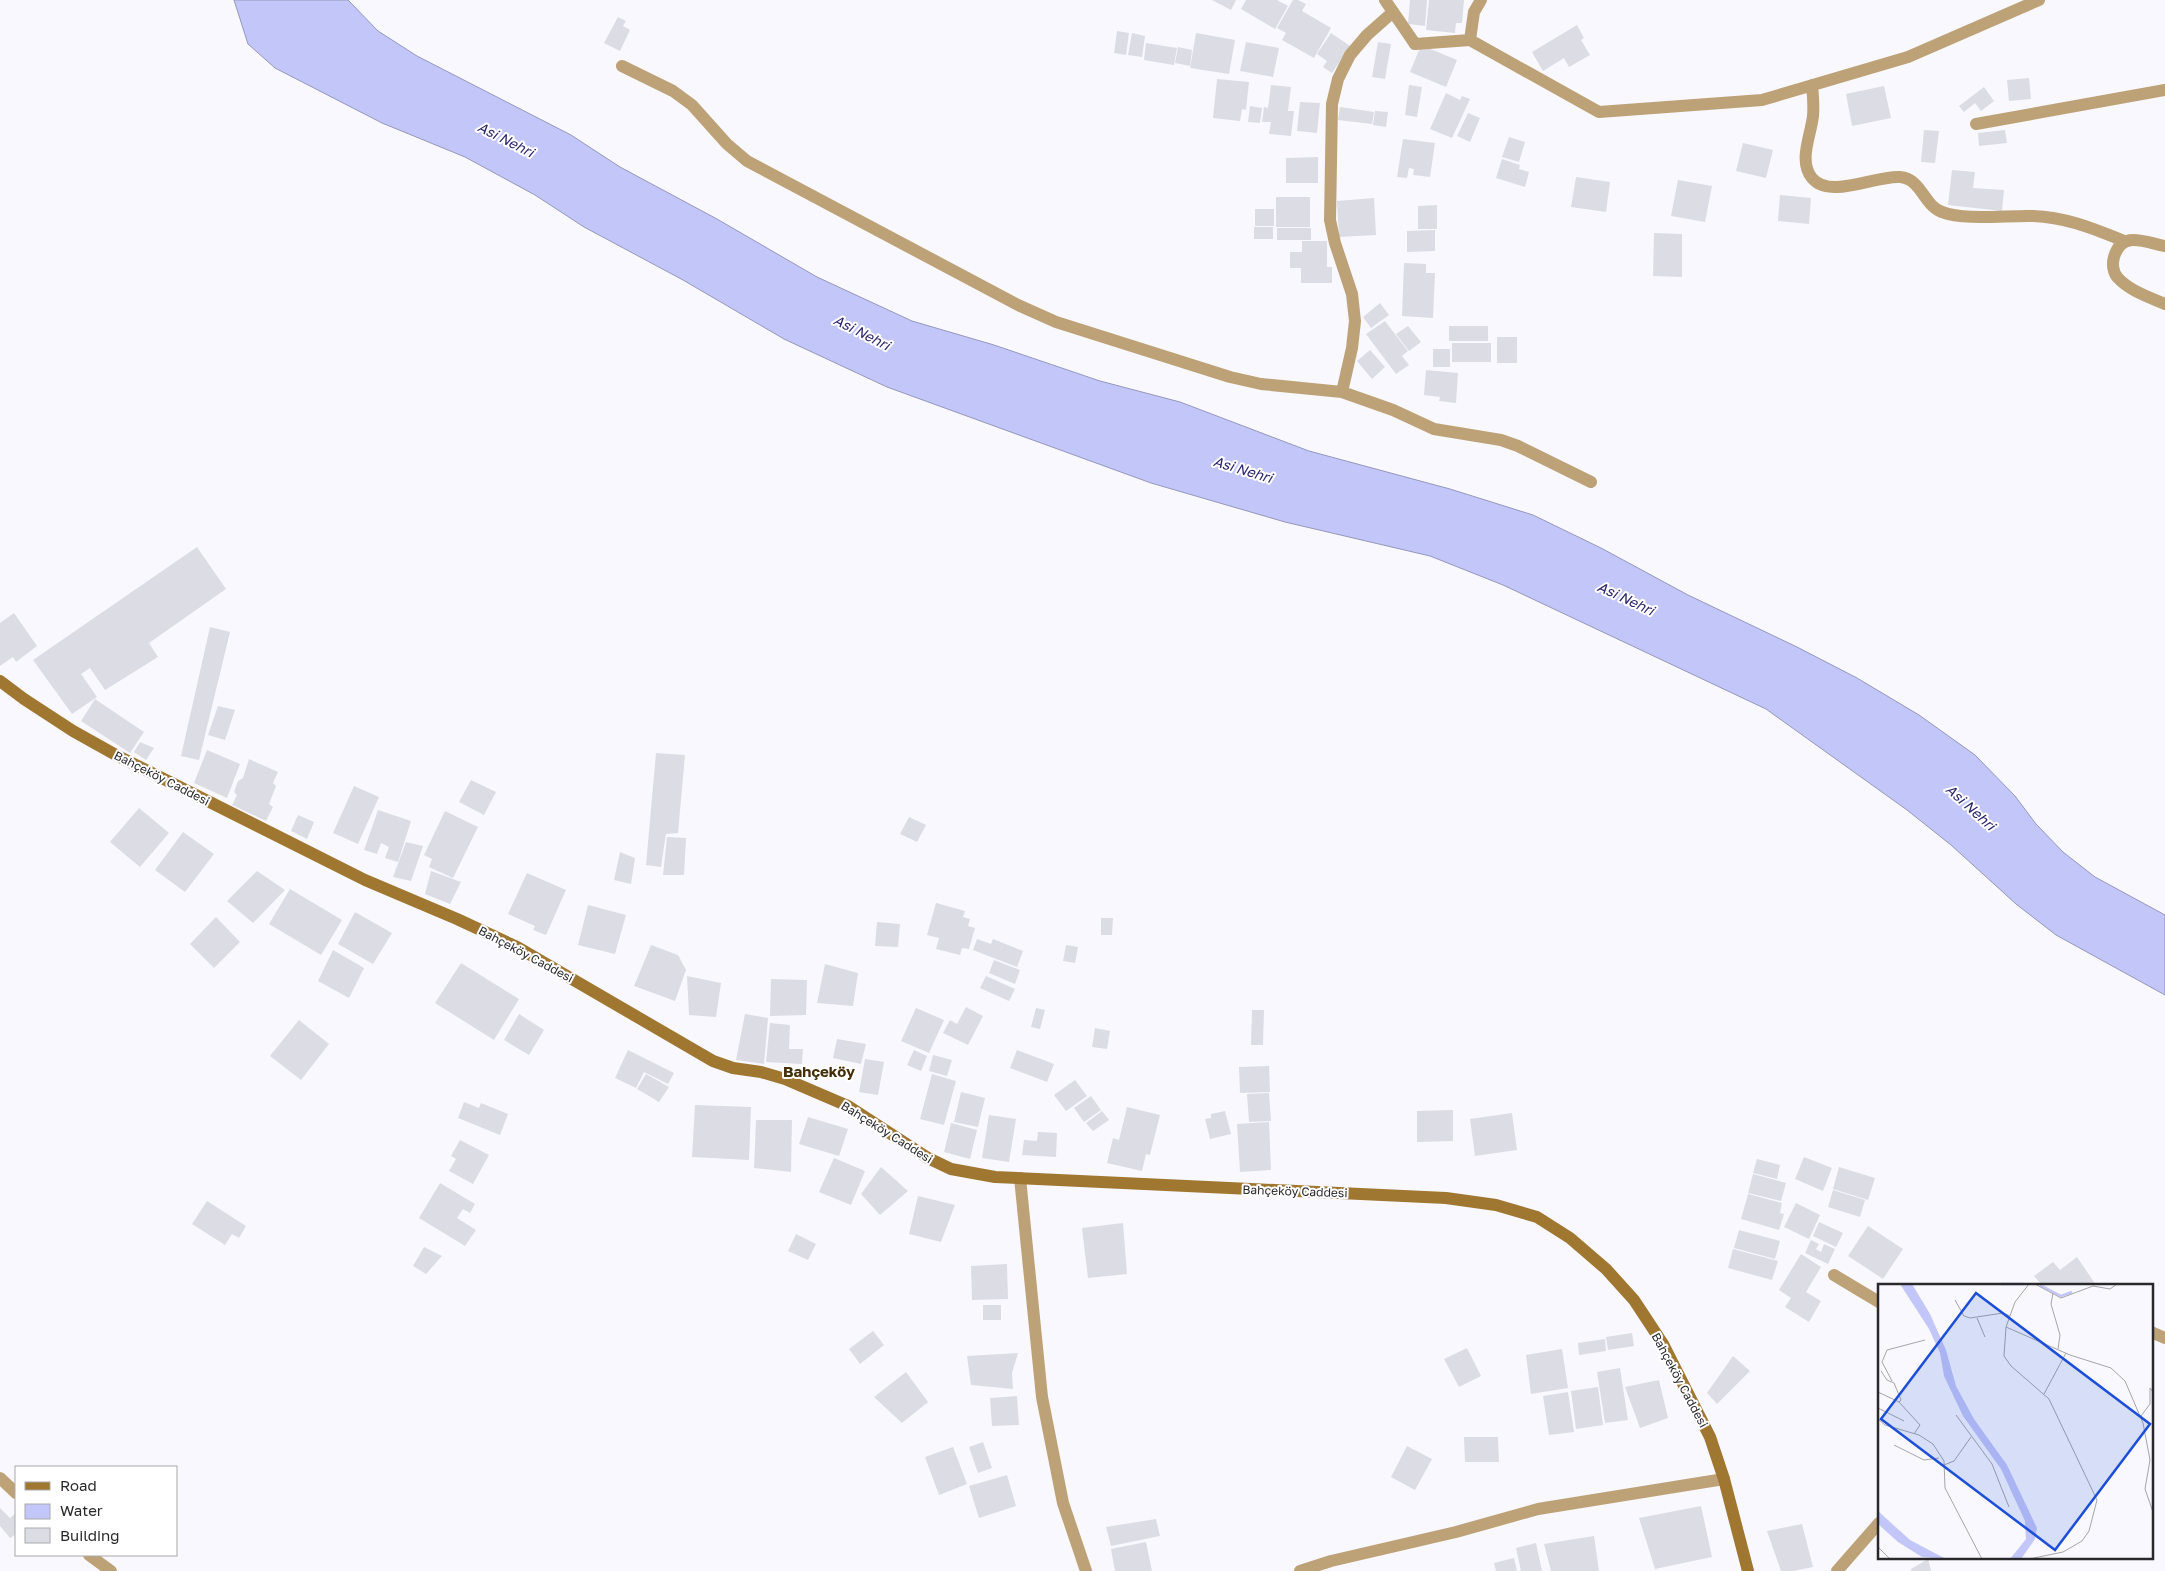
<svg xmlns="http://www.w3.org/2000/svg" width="2165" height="1571" font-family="'Golos Text',sans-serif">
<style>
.water{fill:#c3c6f8;stroke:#9597bb}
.building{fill:#dcdde4}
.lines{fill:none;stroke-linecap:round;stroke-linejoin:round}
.minor{stroke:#bea277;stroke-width:12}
.tertiary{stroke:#bea277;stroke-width:12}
.secondary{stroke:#a07731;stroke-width:12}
.labels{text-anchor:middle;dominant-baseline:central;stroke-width:4;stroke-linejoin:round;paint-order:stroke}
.street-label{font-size:12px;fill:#29292c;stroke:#fff}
.water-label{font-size:14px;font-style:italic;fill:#2d266d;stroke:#fff}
.quarter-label{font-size:15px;font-weight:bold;fill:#442f09;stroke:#fff}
.inset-river{fill:none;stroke:#c3c6f8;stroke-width:2.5}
.inset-road{fill:none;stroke:#a5a5aa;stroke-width:1}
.view{fill:#1d4ed8;fill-opacity:0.15;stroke:#1d4ed8;stroke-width:2.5}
.inset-edge{fill:none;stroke:#29292c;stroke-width:2.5}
</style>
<rect width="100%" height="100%" fill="#f8f8fe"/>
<path class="water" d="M 234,0 L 348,0 L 378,31 L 417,56 L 571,135 L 620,167 L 717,219 L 817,277 L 912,321 L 994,345 L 1100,381 L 1180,402 L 1309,451 L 1450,489 L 1533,515 L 1601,548 L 1688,595 L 1797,647 L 1857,678 L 1919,715 L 1975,755 L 2015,796 L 2036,824 L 2063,852 L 2095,877 L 2165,915 L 2165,995 L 2056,935 L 2016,904 L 1951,845 L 1907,810 L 1766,709 L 1503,585 L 1430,556 L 1285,522 L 1151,483 L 887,387 L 784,339 L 683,280 L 584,227 L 535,195 L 465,157 L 382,123 L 275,68 L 248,44 Z"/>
<path class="building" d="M 1212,0 L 1236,0 L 1231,10 Z
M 1246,0 L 1277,0 L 1288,6 L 1275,29 L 1241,9 Z
M 1293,0 L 1298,0 L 1306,4 L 1302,11 L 1331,28 L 1314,58 L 1282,40 L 1286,33 L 1277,28 Z
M 1410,0 L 1427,0 L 1425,26 L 1408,24 Z
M 1429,0 L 1464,0 L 1462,23 L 1456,23 L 1455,33 L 1426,30 Z
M 618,17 L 626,21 L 623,26 L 630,30 L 620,51 L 604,43 Z
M 1577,25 L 1584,38 L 1581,40 L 1590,55 L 1569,67 L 1564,58 L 1543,71 L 1532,52 Z
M 1117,31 L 1129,33 L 1126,55 L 1114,53 Z
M 1132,33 L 1145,36 L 1142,57 L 1128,55 Z
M 1196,33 L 1235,40 L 1229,74 L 1190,68 Z
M 1331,33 L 1350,46 L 1332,73 L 1323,67 L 1327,61 L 1317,54 Z
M 1246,42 L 1279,48 L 1273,77 L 1240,71 Z
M 1378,42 L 1391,44 L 1385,79 L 1372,77 Z
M 1146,43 L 1177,48 L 1174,65 L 1144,60 Z
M 1421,45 L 1457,60 L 1446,87 L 1410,72 Z
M 1178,47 L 1192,50 L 1190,66 L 1175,63 Z
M 2029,78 L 2031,99 L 2009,101 L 2007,80 Z
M 1217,79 L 1249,82 L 1246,110 L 1242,109 L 1240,121 L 1213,118 Z
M 1271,85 L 1291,87 L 1288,111 L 1294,111 L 1291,136 L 1269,134 L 1271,122 L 1262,122 L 1264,107 L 1268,108 Z
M 1409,85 L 1422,87 L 1417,117 L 1405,115 Z
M 1884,86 L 1891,118 L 1852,126 L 1846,94 Z
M 1984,87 L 1994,101 L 1981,111 L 1975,103 L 1964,112 L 1959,106 Z
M 1446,93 L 1460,100 L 1462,96 L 1470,99 L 1452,138 L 1430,129 Z
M 1300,102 L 1320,103 L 1317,133 L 1297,131 Z
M 1250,106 L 1262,108 L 1260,123 L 1248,122 Z
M 1340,107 L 1374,112 L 1372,124 L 1338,120 Z
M 1375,111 L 1388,112 L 1386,127 L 1373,125 Z
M 1468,113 L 1480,118 L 1470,142 L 1457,136 Z
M 1924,130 L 1939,131 L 1935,163 L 1921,162 Z
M 2005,130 L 2007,143 L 1979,146 L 1978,133 Z
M 1509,137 L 1525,142 L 1519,162 L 1502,157 Z
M 1403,139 L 1435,143 L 1430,177 L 1413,175 L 1414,169 L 1409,168 L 1407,178 L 1397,177 Z
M 1743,143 L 1773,150 L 1766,178 L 1736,171 Z
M 1318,157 L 1318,183 L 1286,183 L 1286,158 Z
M 1502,159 L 1520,165 L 1519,169 L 1529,172 L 1525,187 L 1496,178 Z
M 1952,170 L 1975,172 L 1973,188 L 2004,190 L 2002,211 L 1948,205 Z
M 1576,177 L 1610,182 L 1606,212 L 1571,207 Z
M 1678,180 L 1712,186 L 1705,222 L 1671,216 Z
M 1780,195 L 1811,198 L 1809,224 L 1778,221 Z
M 1276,197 L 1310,197 L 1310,227 L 1276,227 Z
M 1374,198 L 1376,235 L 1339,237 L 1337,201 Z
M 1437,205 L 1437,229 L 1418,229 L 1418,206 Z
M 1255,209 L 1274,209 L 1274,226 L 1255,226 Z
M 1254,227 L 1273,227 L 1273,239 L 1254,239 Z
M 1277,228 L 1311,228 L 1311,240 L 1277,240 Z
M 1435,230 L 1435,251 L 1407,252 L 1407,231 Z
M 1654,233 L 1682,234 L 1682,277 L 1653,276 Z
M 1302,241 L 1327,241 L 1327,267 L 1332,267 L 1332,283 L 1301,283 L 1301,268 L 1290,268 L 1290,252 L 1302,252 Z
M 1404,263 L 1426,264 L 1426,273 L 1435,273 L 1433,318 L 1402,316 Z
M 1380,303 L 1389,315 L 1371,328 L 1363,317 Z
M 1385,321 L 1408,351 L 1402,356 L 1409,365 L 1396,374 L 1366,334 Z
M 1408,326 L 1421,342 L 1409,351 L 1396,334 Z
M 1449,326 L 1488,326 L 1488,341 L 1449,341 Z
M 1497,337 L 1517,337 L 1517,363 L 1497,363 Z
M 1452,343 L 1491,343 L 1491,362 L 1452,362 Z
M 1433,349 L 1450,349 L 1450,367 L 1433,367 Z
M 1370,350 L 1385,367 L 1372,379 L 1357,361 Z
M 1426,370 L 1458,373 L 1456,403 L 1439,401 L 1440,397 L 1424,395 Z
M 197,547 L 226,589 L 149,643 L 158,657 L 105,690 L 90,668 L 81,674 L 97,697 L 72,714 L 33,660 Z
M 14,613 L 37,646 L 16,662 L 13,657 L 0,666 L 0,623 Z
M 210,627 L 230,632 L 199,760 L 181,756 Z
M 95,699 L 144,732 L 130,753 L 81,721 Z
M 218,706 L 235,710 L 225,740 L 208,735 Z
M 140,742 L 154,748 L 146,760 L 134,752 Z
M 207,750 L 240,764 L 227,798 L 194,783 Z
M 656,753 L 685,755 L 678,833 L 666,834 L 661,867 L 646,865 Z
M 249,759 L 278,772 L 273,783 L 276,786 L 269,804 L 273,807 L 266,821 L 232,805 L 237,795 L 234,792 L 238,781 L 243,778 Z
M 471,780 L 496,792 L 484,815 L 459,802 Z
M 354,786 L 379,797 L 358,844 L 333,833 Z
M 139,808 L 169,833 L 140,867 L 110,842 Z
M 378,810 L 411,821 L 398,862 L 385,858 L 389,847 L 381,843 L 377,854 L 364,850 Z
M 445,811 L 478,827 L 453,878 L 429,867 L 432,859 L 424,855 Z
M 298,815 L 314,822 L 307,839 L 291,831 Z
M 909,817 L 926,825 L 917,842 L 900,834 Z
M 183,832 L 214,854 L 185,892 L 155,870 Z
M 667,837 L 686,838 L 684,875 L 663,875 Z
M 406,842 L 423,846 L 411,881 L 393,877 Z
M 620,852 L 635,858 L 631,884 L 614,880 Z
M 257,871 L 285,890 L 253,923 L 227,901 Z
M 431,871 L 461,882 L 450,904 L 425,894 Z
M 527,873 L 566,890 L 546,935 L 533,930 L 535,926 L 508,914 Z
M 290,889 L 342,920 L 321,955 L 269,924 Z
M 936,903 L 965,911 L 963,917 L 970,919 L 968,926 L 975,928 L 969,949 L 962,948 L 960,955 L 936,949 L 939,938 L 927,935 Z
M 588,905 L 626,915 L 615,954 L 578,945 Z
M 355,912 L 392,933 L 373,964 L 338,944 Z
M 216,917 L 240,942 L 214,968 L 190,944 Z
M 1101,918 L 1113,918 L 1112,935 L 1101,935 Z
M 877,922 L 900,924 L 898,947 L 875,946 Z
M 977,939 L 991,944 L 993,939 L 1023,951 L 1017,967 L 973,950 Z
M 651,945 L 678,955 L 686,970 L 675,1001 L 634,986 Z
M 1066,945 L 1078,947 L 1075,963 L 1063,961 Z
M 333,950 L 364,968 L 349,998 L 318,981 Z
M 994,960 L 1020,970 L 1015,984 L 989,973 Z
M 461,963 L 519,999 L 494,1040 L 435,1003 Z
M 825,964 L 858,973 L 853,1006 L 817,1003 Z
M 687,976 L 721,983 L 716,1017 L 689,1015 Z
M 986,976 L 1015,989 L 1009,1001 L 980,988 Z
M 771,979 L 807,980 L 806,1015 L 770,1016 Z
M 966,1007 L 983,1016 L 968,1045 L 943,1033 L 950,1020 L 957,1024 Z
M 916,1008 L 944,1020 L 929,1053 L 901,1041 Z
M 1036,1008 L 1045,1010 L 1040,1029 L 1031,1027 Z
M 1252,1010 L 1264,1010 L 1263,1045 L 1251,1045 Z
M 519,1014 L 544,1030 L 529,1055 L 504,1040 Z
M 745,1014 L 768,1018 L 764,1064 L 736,1060 Z
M 299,1020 L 329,1044 L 301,1080 L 270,1056 Z
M 770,1023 L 790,1025 L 789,1049 L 803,1049 L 802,1064 L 766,1062 Z
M 1095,1028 L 1110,1031 L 1107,1049 L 1092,1047 Z
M 837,1039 L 866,1044 L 861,1064 L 833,1058 Z
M 628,1050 L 674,1073 L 668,1084 L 644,1072 L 636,1088 L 615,1078 Z
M 914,1050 L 927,1056 L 921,1071 L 907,1065 Z
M 1017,1050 L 1054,1064 L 1047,1082 L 1010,1068 Z
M 933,1055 L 952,1060 L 947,1076 L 929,1071 Z
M 865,1059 L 884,1062 L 878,1095 L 859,1092 Z
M 1269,1066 L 1270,1092 L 1240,1093 L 1239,1067 Z
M 646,1074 L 669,1087 L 659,1102 L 637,1089 Z
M 932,1074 L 956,1081 L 944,1125 L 920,1119 Z
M 1075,1080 L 1087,1096 L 1066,1111 L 1054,1095 Z
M 961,1092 L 985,1098 L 978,1127 L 954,1122 Z
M 1269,1093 L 1271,1121 L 1249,1122 L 1247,1094 Z
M 1091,1096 L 1101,1110 L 1084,1122 L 1074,1108 Z
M 464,1102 L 479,1108 L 481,1103 L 508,1114 L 500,1135 L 458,1118 Z
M 695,1105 L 751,1107 L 749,1160 L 692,1157 Z
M 1127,1107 L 1160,1115 L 1150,1155 L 1146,1154 L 1142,1171 L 1107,1163 L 1113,1138 L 1119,1140 Z
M 1453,1110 L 1453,1141 L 1417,1142 L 1417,1111 Z
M 1102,1111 L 1109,1120 L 1093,1131 L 1086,1123 Z
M 1225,1111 L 1231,1134 L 1210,1139 L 1205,1119 L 1211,1118 L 1211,1114 Z
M 1512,1113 L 1517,1150 L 1475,1156 L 1470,1119 Z
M 989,1115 L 1016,1119 L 1009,1162 L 982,1158 Z
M 808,1117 L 848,1129 L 839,1156 L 799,1144 Z
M 756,1120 L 792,1120 L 791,1172 L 754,1168 Z
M 1269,1122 L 1271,1170 L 1240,1172 L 1237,1124 Z
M 951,1123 L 977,1130 L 970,1159 L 944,1152 Z
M 1038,1132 L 1057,1133 L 1056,1157 L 1022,1155 L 1024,1140 L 1037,1141 Z
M 460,1140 L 489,1155 L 473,1184 L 449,1171 L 456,1159 L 451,1156 Z
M 1804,1157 L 1832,1168 L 1823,1191 L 1795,1179 Z
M 834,1158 L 865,1171 L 851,1205 L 819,1192 Z
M 1757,1159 L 1780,1165 L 1777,1179 L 1753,1173 Z
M 881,1167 L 908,1191 L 880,1215 L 861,1194 Z
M 1839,1167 L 1875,1178 L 1868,1200 L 1833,1189 Z
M 1753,1174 L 1786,1183 L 1781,1201 L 1748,1193 Z
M 440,1183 L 475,1204 L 470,1213 L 463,1209 L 457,1218 L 476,1230 L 465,1246 L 419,1218 Z
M 1833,1190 L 1865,1200 L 1860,1217 L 1828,1207 Z
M 1748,1194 L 1782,1203 L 1780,1213 L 1784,1214 L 1779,1230 L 1741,1219 Z
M 918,1196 L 955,1205 L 941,1242 L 909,1234 Z
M 207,1201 L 246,1226 L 239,1238 L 232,1234 L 225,1245 L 192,1224 Z
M 1796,1203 L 1820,1215 L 1809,1239 L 1784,1227 Z
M 1819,1222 L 1843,1233 L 1836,1247 L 1813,1236 Z
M 1123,1223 L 1127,1274 L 1088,1278 L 1082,1228 Z
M 1868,1226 L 1903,1249 L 1883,1279 L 1848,1256 Z
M 1739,1230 L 1780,1241 L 1775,1259 L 1734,1248 Z
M 796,1234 L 816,1244 L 808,1260 L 788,1251 Z
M 1811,1240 L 1819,1244 L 1816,1249 L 1821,1252 L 1824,1244 L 1835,1249 L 1828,1264 L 1805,1253 Z
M 424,1247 L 442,1256 L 426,1274 L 413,1266 Z
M 1733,1249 L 1778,1261 L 1772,1280 L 1728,1268 Z
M 1801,1254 L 1821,1267 L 1806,1292 L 1821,1301 L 1809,1322 L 1785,1307 L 1791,1298 L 1779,1290 Z
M 2077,1257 L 2096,1285 L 2042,1285 L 2034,1276 L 2053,1262 L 2060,1270 Z
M 1007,1264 L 1008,1299 L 972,1300 L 971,1266 Z
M 983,1305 L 1001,1305 L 1001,1320 L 983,1320 Z
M 873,1331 L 884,1345 L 860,1364 L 849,1349 Z
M 1632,1333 L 1634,1346 L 1608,1350 L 1606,1337 Z
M 1605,1339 L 1606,1351 L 1579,1355 L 1578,1343 Z
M 1467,1348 L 1481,1376 L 1459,1387 L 1444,1359 Z
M 1562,1349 L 1568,1388 L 1531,1394 L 1526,1355 Z
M 1018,1353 L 1012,1373 L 1013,1389 L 971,1385 L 967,1356 Z
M 1733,1356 L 1750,1371 L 1717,1404 L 1707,1393 Z
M 1620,1368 L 1628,1420 L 1605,1423 L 1597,1372 Z
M 906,1372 L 928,1402 L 902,1423 L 874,1397 Z
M 1659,1380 L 1668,1418 L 1640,1428 L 1625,1387 Z
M 1598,1387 L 1603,1425 L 1576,1429 L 1571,1391 Z
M 1568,1392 L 1574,1432 L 1549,1435 L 1543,1396 Z
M 1017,1396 L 1019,1425 L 992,1426 L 990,1398 Z
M 1464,1437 L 1498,1437 L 1499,1462 L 1465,1462 Z
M 983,1442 L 992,1468 L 978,1473 L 969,1447 Z
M 1407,1446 L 1432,1459 L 1415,1490 L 1391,1477 Z
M 953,1447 L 967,1484 L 939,1495 L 925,1457 Z
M 1007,1475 L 1016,1506 L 979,1518 L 969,1486 Z
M 1701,1506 L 1712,1557 L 1655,1569 L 1639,1518 Z
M 0,1508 L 10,1518 L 16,1513 L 16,1534 L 10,1538 L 0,1526 Z
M 1156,1519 L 1160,1536 L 1111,1546 L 1106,1527 Z
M 1802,1524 L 1813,1567 L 1793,1571 L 1781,1571 L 1767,1531 Z
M 1594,1536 L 1599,1571 L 1551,1571 L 1544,1544 Z
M 1146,1542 L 1152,1571 L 1115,1571 L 1111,1549 Z
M 1536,1543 L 1542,1571 L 1521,1571 L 1516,1548 Z
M 1514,1558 L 1517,1571 L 1496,1571 L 1494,1563 Z
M 1928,1559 L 1931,1571 L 1911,1571 L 1911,1569 Z"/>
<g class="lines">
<path class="minor" d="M 1470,40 L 1474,12 L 1481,0
M 1415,44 L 1470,40 L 1599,112 L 1762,100 L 1908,57 L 2039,0
M 622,66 L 673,91 L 692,105 L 727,144 L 747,161 L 1018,305 L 1056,322 L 1230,377 L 1261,384 L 1342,392 L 1393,410 L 1434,429 L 1501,440 L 1518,446 L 1591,482
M 1812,85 C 1813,96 1814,105 1813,116 C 1811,135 1798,161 1812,178 C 1830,200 1876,175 1900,177 C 1922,179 1923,205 1942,212 C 1965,221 2008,215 2033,216 C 2066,217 2094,229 2124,241
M 1976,124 L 2165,90
M 2165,246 C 2144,242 2122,230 2114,257 C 2112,264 2113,273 2118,278 C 2130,291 2149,297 2165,304
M 1342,392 L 1352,348 L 1355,321 L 1352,294 L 1335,243 L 1330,220 L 1332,104 L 1338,79 L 1350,55 L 1367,35 L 1393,12
M 1020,1178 L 1042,1397 L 1063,1503 L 1086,1571
M 1834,1275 L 1879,1302
M 2151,1332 L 2165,1338
M 1837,1571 L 1879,1523"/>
<path class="tertiary" d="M 1385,0 L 1415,44
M 0,1478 L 16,1493
M 89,1555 L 111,1571
M 1300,1571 L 1331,1561 L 1456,1532 L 1538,1509 L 1724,1479"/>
<path class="secondary" d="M 0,681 L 24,699 L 73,731 L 116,755 L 365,880 L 457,919 L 517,947 L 713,1061 L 733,1068 L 761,1072 L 785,1079 L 848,1106 L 928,1158 L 951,1169 L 995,1177 L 1446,1198 L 1496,1205 L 1537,1217 L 1570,1238 L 1606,1269 L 1634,1300 L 1663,1344 L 1710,1437 L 1724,1479 L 1748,1571"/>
</g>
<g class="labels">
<g class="street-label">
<text transform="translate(162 778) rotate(27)">Bahçeköy Caddesi</text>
<text transform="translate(526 954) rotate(28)">Bahçeköy Caddesi</text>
<text transform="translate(887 1132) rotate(32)">Bahçeköy Caddesi</text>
<text transform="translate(1295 1191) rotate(2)">Bahçeköy Caddesi</text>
<text transform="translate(1680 1380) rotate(62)">Bahçeköy Caddesi</text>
</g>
<g class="water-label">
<text transform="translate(506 139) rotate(27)">Asi Nehri</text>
<text transform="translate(862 332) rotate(27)">Asi Nehri</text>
<text transform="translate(1243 469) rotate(17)">Asi Nehri</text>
<text transform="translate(1626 598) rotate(25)">Asi Nehri</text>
<text transform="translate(1971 807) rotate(42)">Asi Nehri</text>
</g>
<g class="quarter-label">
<text x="819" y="1071">Bahçeköy</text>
</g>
</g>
<g transform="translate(1878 1284)">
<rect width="275" height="275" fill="#f8f8fe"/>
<path d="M 22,0 L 34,0 L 52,30 L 68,66 L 78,102 L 96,135 L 129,181 L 159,244 L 157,255 L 143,275 L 132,275 L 148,255 L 147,237 L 123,185 L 85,132 L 66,92 L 62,69 L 51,45 ZM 0,227 L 32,256 L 68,275 L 44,273 L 20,258 L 0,240 Z" fill="#c3c6f8"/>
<path class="inset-river" d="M 123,0 L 146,0M 162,1 L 183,12 L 194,8"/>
<path class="inset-road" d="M 151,0 L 137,18 L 128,43 L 126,72 L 133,82 L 171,115 L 219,216 L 211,247 L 204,257 L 185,268 L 151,275M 157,0 L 183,14 L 215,2 L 232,5 L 239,0M 175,9 L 173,20 L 182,51 L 180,65M 77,16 L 86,32 L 92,34 L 125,29 L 132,32M 99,34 L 107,53M 128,43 L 192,71 L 233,84 L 247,97 L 265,139 L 272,176 L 267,205 L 275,228M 14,97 L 4,78 L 9,66 L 47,56M 0,108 L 21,118 L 23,116 L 16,99 L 9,96 L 3,87M 166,110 L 188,69M 21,118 L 42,141 L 36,150M 0,124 L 26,137M 78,131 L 114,180 L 131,223M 263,132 L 272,120 L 272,104 L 275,108M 0,135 L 7,141 L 41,151 L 55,160 L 66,177 L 67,204 L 104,275M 16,161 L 46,176 L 61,174M 66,181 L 76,177 L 93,153M 0,263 L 12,275"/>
<path class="view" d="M 98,9 L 272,140 L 177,266 L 3,135 Z"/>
<rect width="275" height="275" class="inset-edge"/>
</g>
<rect x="15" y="1466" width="162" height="90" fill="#ffffff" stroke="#a9a9ab"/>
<rect x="25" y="1482" width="25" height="8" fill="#a07731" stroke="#a9a9ab"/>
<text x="60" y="1491" font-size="15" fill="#29292c">Road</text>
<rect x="25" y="1504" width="25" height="15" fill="#c3c6f8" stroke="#a9a9ab"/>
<text x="60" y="1516" font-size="15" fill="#29292c">Water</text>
<rect x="25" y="1528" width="25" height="15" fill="#dcdde4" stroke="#a9a9ab"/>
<text x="60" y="1541" font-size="15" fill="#29292c">Building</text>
</svg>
